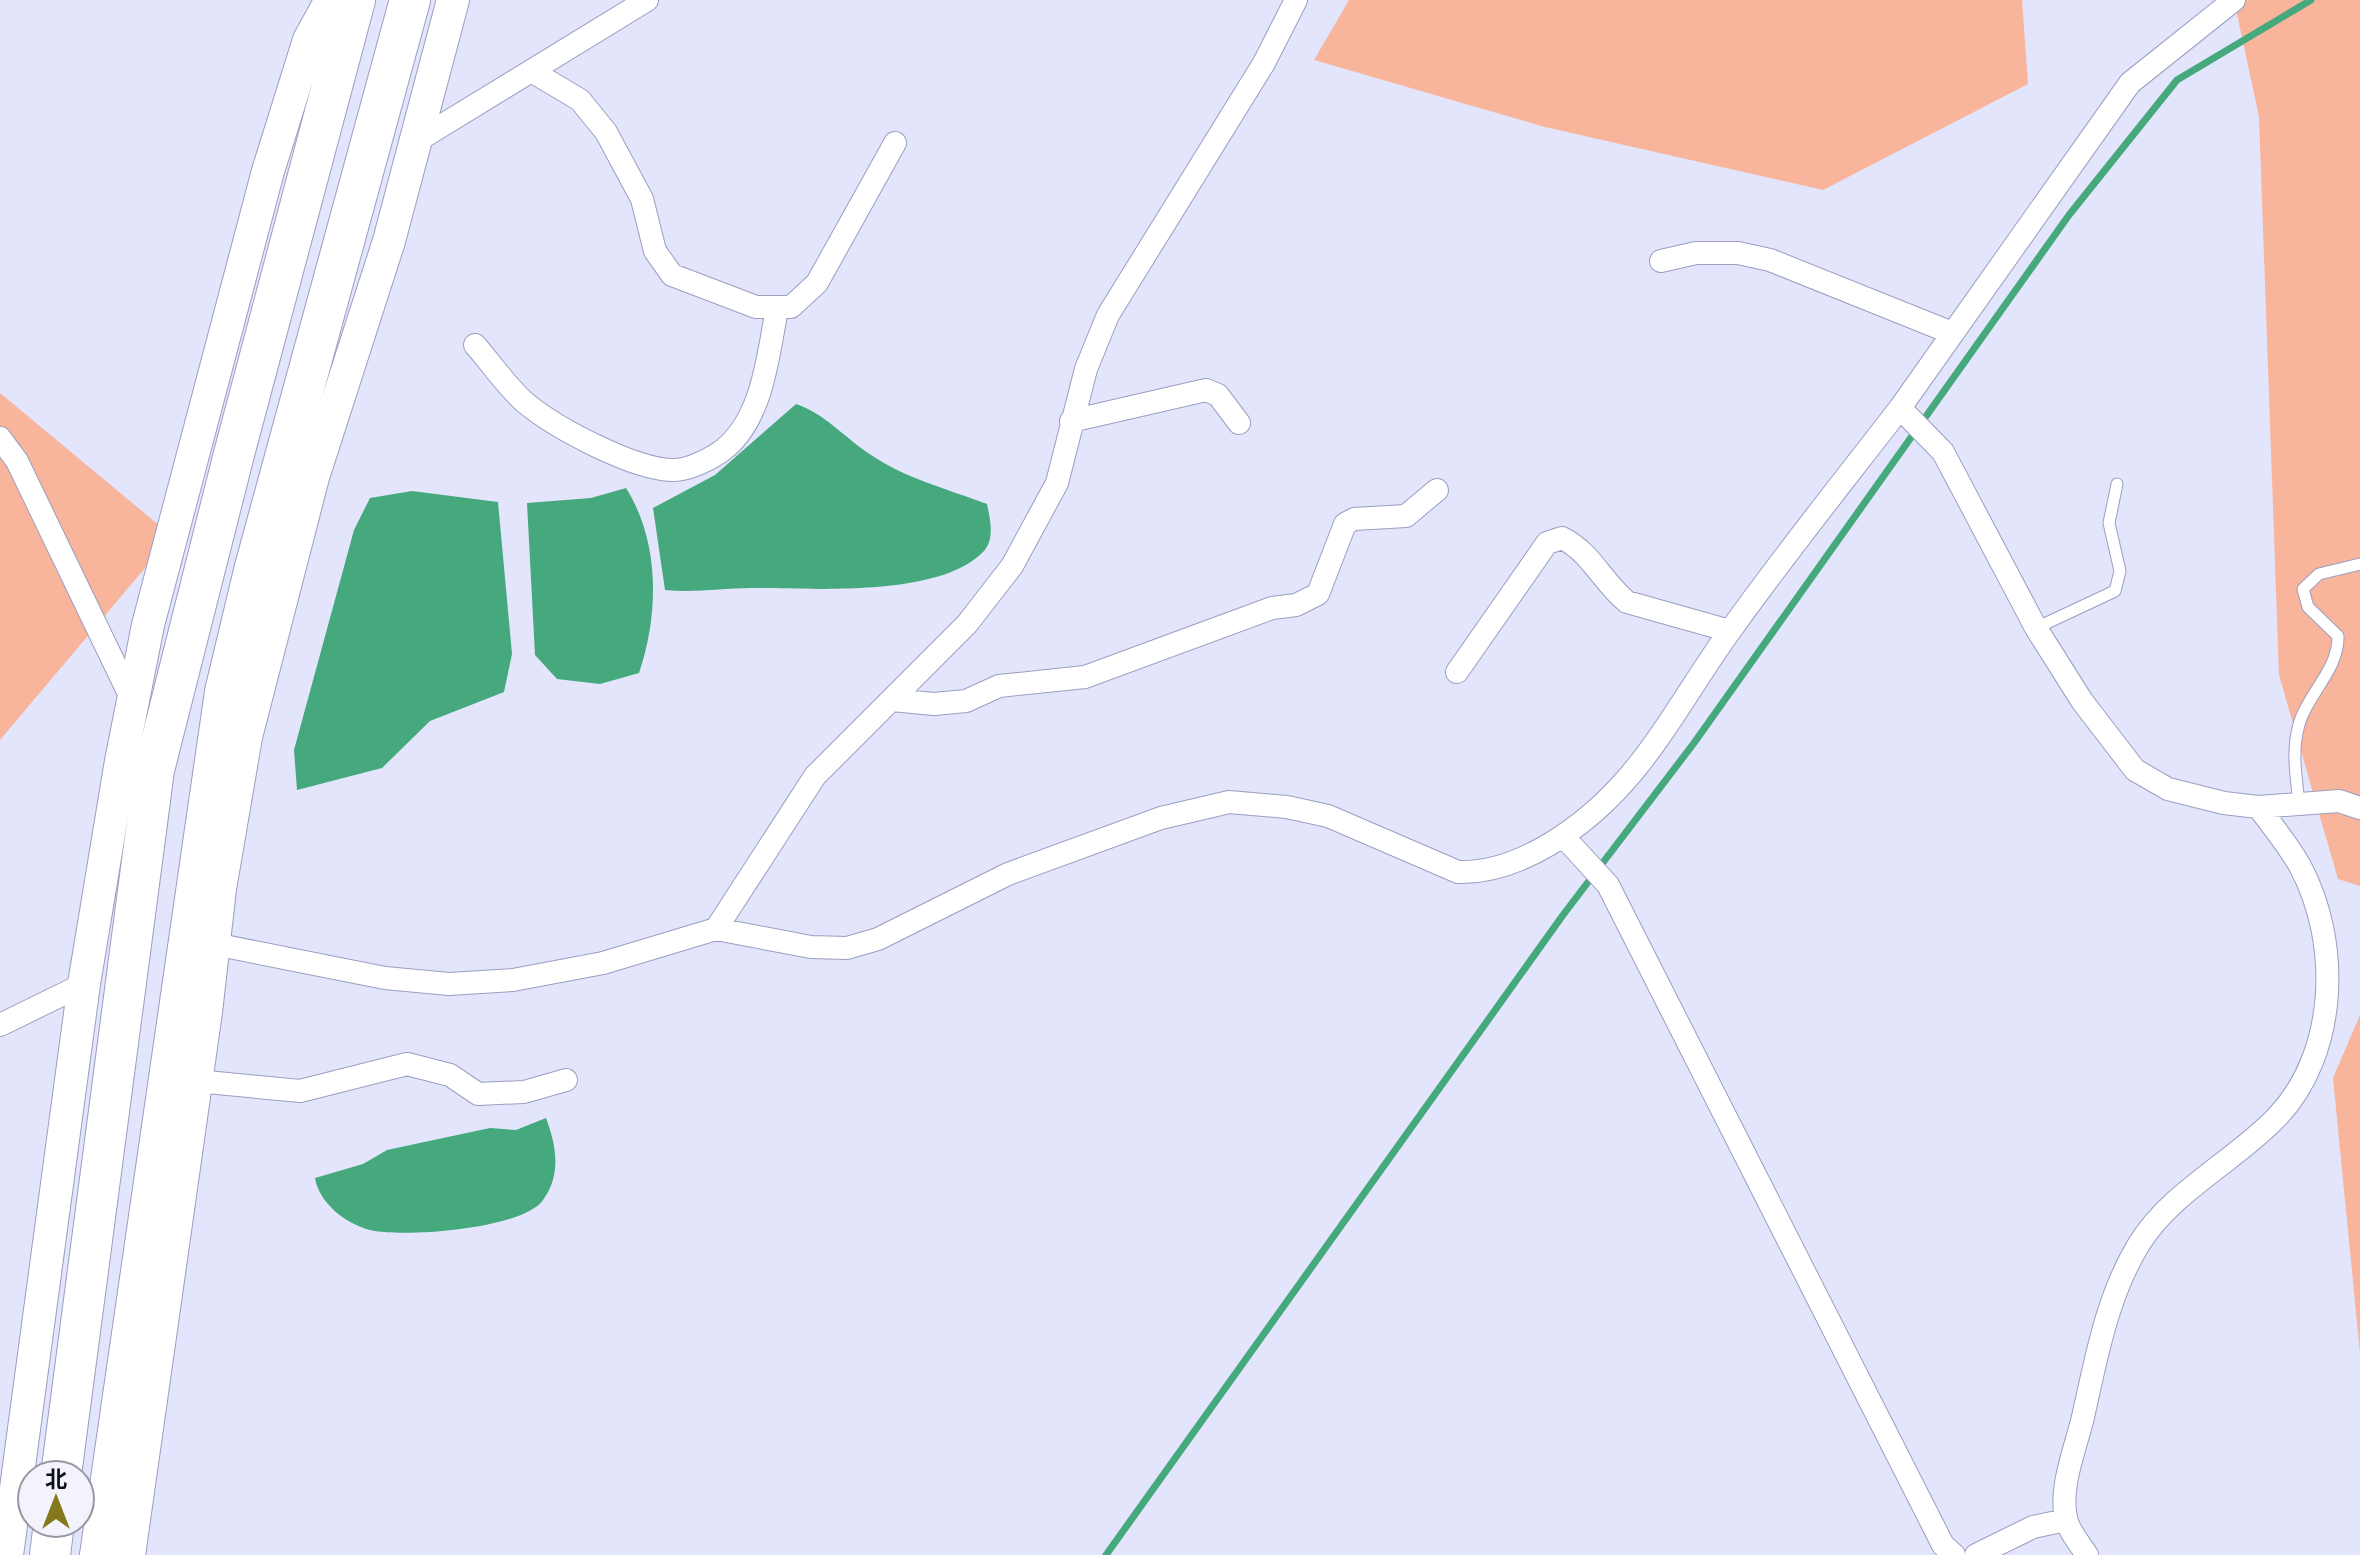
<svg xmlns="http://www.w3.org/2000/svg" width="2360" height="1555" font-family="'Noto Sans','Noto Sans SC',sans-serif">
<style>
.green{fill:#f8b59c}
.water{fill:#45a97d}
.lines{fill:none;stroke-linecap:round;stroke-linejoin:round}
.stream{stroke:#45a97d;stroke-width:7}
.lane-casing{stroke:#9b9ec1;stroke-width:13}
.street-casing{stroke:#9b9ec1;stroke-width:24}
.secondary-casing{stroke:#9b9ec1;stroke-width:34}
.highway-casing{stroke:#9b9ec1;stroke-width:42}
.lane{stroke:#fff;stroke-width:11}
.street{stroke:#fff;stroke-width:22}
.secondary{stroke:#fff;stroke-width:32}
.highway{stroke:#fff;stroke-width:40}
</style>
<rect width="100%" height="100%" fill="#e2e5fb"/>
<path class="green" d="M 1349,0 L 2022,0 L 2028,84 L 1823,190 L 1545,127 L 1314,60 Z
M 2234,0 L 2360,0 L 2360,886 L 2338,879 L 2279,675 L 2259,117 Z
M 0,393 L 172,536 L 0,740 Z
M 2360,1015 L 2360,1353 L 2333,1078 Z"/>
<path class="water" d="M 796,404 C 825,414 843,436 868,453 C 904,478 947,489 987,504 C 990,519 995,538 984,551 C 940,598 812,588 751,588 C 722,588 695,593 665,590 L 653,508 L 715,475 Z
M 626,488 C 660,542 659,614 639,673 L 600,684 L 557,679 L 535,655 L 527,503 L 591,498 Z
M 412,491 L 498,502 L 512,654 L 504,692 L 430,721 L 382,768 L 297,790 L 294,750 L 354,530 L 370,498 Z
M 546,1118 C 556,1145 562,1174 543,1200 C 523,1229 404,1238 370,1230 C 346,1224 319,1203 315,1178 L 363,1164 L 387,1150 L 490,1128 L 516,1130 Z"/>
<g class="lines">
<path class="stream" d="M 1106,1555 L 1563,915 L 1694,743 L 2069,215 L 2177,80 L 2311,0"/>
<defs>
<path id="lane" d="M 2036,628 L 2115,591 L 2120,571 L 2109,523 L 2117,484
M 2299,803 C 2296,775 2291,749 2300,721 C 2310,692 2339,668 2338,636 L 2308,607 L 2303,589 L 2319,574 L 2360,564"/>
<path id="street" d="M 533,72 L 580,100 L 606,132 L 642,199 L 655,251 L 672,275 L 756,307 L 791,307 L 817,283 L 895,143
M 415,142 L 647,0
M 1661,261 L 1696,253 L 1738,253 L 1770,260 L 1952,333
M 475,345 C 492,364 508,389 528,405 C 558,429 633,469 672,470 C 687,471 711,459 723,450 C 763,419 768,355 777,309
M 1900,408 L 2130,83 L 2234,0
M 1071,421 L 1206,390 L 1218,395 L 1239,423
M 0,438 L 17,461 L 133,702
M 1457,672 L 1547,543 L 1562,538 C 1592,553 1602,582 1627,602 L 1730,631
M 892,700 L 934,704 L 966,701 L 999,686 L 1085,677 L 1272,608 L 1296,605 L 1318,594 L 1345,524 L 1354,519 L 1406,516 L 1437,490
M 1563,836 L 1608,885 L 1943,1545 L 1954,1555
M 716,929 L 815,776 L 967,624 L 1012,566 L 1057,483 L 1086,369 L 1108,315 L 1264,63 L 1296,0
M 214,944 L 385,978 L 449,984 L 513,980 L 603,963 L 716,929 L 811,947 L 847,948 L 878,939 L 1008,874 L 1161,818 L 1229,802 L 1287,807 L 1328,816 L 1458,872 C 1520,874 1585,826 1625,781 C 1664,737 1695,679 1730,631 C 1784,555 1843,482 1900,408 L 1943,452 L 2036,628 L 2082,701 L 2135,770 L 2168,789 L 2224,803 L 2258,807 L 2339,801 L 2360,808
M 0,1025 L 84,984
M 196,1081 L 300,1091 L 407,1064 L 450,1075 L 478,1094 L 524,1092 L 566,1080
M 1976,1555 L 2033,1527 L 2066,1520
M 2087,1555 C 2080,1544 2068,1530 2066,1518 C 2059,1487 2076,1447 2083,1417 C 2096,1359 2107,1296 2139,1244 C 2172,1191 2235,1161 2277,1117 C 2338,1053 2341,942 2300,866 C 2288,845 2273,826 2258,807"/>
<path id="secondary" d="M 7,1555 L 84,984 L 121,761 L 148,625 L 268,171 L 309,40 L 331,0
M 129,1555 L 206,1012 L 220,889 L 246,737 L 313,477 L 389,241 L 453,0"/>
<path id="highway" d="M 61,1475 L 154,770 L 234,454 L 355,0
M 50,1555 L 54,1523
M 100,1555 L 225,692 L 255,567 L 410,0"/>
</defs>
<use href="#lane" class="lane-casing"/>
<use href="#street" class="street-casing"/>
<use href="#secondary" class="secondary-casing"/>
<use href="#highway" class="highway-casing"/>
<use href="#lane" class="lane"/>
<use href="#street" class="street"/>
<use href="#secondary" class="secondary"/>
<use href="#highway" class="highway"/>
</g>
<g transform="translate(56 1499)"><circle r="38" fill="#f2f3fb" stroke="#9697a1" stroke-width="2"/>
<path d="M0-6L14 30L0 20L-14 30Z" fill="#84781d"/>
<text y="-12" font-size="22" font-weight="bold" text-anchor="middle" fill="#0d0e1a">北</text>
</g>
</svg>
